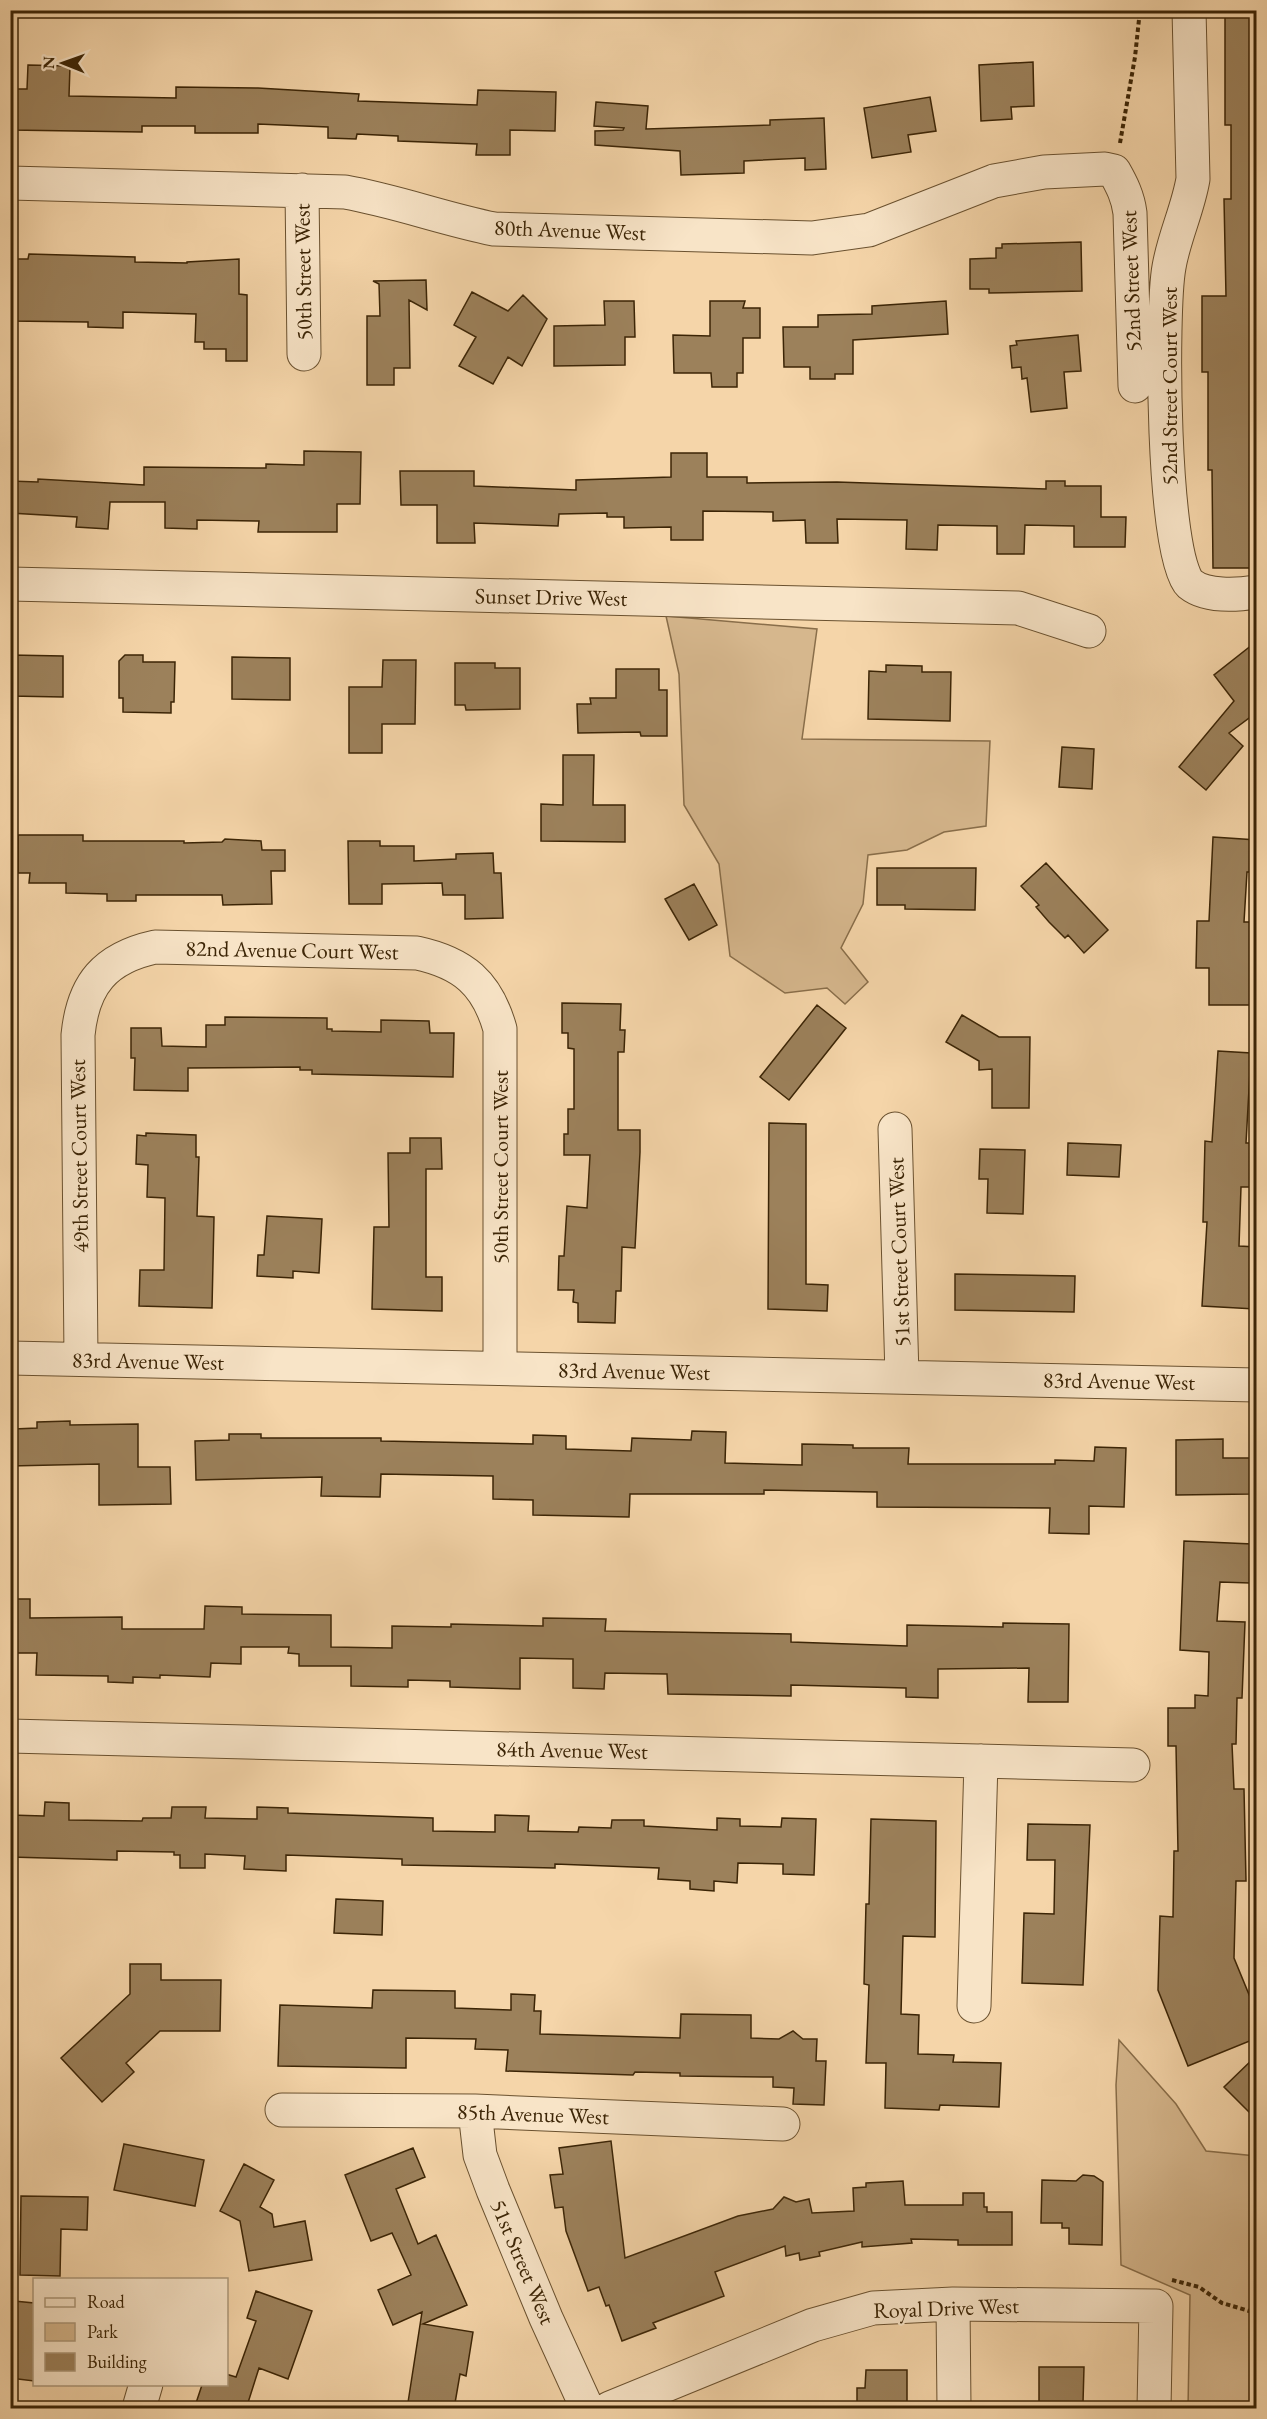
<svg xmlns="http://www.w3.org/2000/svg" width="1267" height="2419" font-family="'EB Garamond',serif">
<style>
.green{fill:#d6b78d;stroke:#896e4a;stroke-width:1.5}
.building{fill:#9c815b;stroke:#3c2506;stroke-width:1.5}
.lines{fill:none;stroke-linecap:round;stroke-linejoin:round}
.minor-casing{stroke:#6a512f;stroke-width:35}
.path{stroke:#3c2506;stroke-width:4;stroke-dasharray:4.5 3;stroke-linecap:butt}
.minor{stroke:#f8e4c7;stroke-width:33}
.labels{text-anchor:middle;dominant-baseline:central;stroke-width:4.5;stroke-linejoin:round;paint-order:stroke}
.street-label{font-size:22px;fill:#3c2506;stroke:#f8e4c7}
</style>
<rect width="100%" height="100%" fill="#f5d5a9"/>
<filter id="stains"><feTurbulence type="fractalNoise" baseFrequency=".00333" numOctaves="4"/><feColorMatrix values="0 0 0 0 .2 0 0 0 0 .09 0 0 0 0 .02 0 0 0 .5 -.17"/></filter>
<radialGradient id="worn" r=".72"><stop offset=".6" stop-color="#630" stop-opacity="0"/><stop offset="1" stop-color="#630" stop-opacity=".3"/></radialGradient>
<path class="green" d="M 666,616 L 817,629 L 802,739 L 990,741 L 986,826 L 944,832 L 907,850 L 868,855 L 863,904 L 841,948 L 868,982 L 845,1004 L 827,988 L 785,993 L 730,956 L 719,864 L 684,805 L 679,674 Z
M 1119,2040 L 1176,2104 L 1206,2151 L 1256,2156 L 1256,2408 L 1188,2408 L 1190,2295 L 1121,2265 L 1116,2085 Z"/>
<path class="building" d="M 1225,10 L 1257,10 L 1257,568 L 1213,568 L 1212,470 L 1208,470 L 1208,372 L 1202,372 L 1202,296 L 1226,296 L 1224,199 L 1231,199 L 1231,125 L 1225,125 Z
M 1033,62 L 1034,106 L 1011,107 L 1012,119 L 981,121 L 979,65 Z
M 28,65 L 70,66 L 69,96 L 176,98 L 176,87 L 258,88 L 359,94 L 358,101 L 477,105 L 478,90 L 556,92 L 555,131 L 510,130 L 510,155 L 476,155 L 477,144 L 398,141 L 398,136 L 357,134 L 356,139 L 328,138 L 328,127 L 258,124 L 258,133 L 195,133 L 195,126 L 142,126 L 142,132 L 10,130 L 10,89 L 27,89 Z
M 930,97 L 936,131 L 908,135 L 911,152 L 872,158 L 864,108 Z
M 596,102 L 648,106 L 646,129 L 770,125 L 770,120 L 824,118 L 826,169 L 805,170 L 805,158 L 744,161 L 744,173 L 681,175 L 680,151 L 595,145 L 595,131 L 623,130 L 624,128 L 594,126 Z
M 1081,242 L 1082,291 L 989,293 L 989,289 L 970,289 L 970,259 L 996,258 L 996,248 L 1002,248 L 1002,244 Z
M 29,254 L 135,257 L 135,262 L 187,263 L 187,262 L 239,259 L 239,294 L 247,295 L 247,361 L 226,361 L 226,349 L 204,349 L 204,342 L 195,342 L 196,314 L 123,312 L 123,328 L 88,327 L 88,322 L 10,321 L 10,259 L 28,259 Z
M 426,280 L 427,310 L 409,300 L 410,368 L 394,368 L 394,385 L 367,385 L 367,316 L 380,316 L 379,284 L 373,281 Z
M 472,292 L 508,311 L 523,295 L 547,319 L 522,366 L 508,357 L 493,384 L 459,366 L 476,337 L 454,325 Z
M 604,301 L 634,301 L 635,337 L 625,337 L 625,365 L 554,366 L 554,326 L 605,325 Z
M 710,301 L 745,301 L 743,308 L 760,308 L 760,338 L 743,338 L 743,373 L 737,373 L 737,387 L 712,387 L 711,373 L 674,373 L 673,335 L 710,336 Z
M 946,301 L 948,334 L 853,340 L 853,374 L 835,374 L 835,379 L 810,379 L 810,367 L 784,367 L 783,327 L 818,327 L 818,315 L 872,314 L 872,306 Z
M 1078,335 L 1081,371 L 1064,372 L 1067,408 L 1031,412 L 1027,378 L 1022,379 L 1021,367 L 1012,368 L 1010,346 L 1017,345 L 1016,341 Z
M 304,451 L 361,452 L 360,504 L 337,504 L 337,532 L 258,532 L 259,521 L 197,520 L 197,529 L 165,528 L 165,502 L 110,502 L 108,529 L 76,527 L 77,517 L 10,513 L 10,481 L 38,482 L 38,479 L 144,485 L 144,467 L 266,468 L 266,464 L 304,465 Z
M 671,453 L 707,453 L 707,477 L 747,477 L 747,483 L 837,482 L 1046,489 L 1046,481 L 1065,481 L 1065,486 L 1101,486 L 1101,517 L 1126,517 L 1125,547 L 1074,547 L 1074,526 L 1025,525 L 1024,554 L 997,554 L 997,526 L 938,525 L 937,550 L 906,549 L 907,520 L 837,519 L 838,543 L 806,543 L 805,520 L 773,521 L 773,512 L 703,511 L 703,540 L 671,540 L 671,527 L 624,528 L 624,517 L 607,517 L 607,513 L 559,514 L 558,526 L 474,523 L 475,543 L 437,543 L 437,505 L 401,505 L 400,471 L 474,471 L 474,486 L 576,490 L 576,480 L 671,477 Z
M 1257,641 L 1257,712 L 1229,733 L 1243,746 L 1206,790 L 1179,767 L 1234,701 L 1214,675 Z
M 10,655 L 63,656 L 63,697 L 10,696 Z
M 125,655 L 143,655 L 143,662 L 175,662 L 174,702 L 171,702 L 171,713 L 123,712 L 123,698 L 119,698 L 119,661 Z
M 232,657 L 290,658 L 290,700 L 232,699 Z
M 383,660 L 416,660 L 415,724 L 382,724 L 382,753 L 349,753 L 349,687 L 382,687 Z
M 455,663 L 495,663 L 495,668 L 520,668 L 520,709 L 466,710 L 465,705 L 455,705 Z
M 886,665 L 922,666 L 922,672 L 951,672 L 950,721 L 868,719 L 869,671 L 886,672 Z
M 616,669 L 659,669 L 659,690 L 667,690 L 667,736 L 641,736 L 640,732 L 578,733 L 577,704 L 591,704 L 590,698 L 616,698 Z
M 1062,747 L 1094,749 L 1092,789 L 1059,787 Z
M 563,755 L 594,755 L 593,805 L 625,805 L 625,842 L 541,841 L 541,804 L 563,805 Z
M 18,835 L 83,835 L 83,841 L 184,841 L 184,843 L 222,842 L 225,839 L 261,841 L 262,850 L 285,850 L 285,871 L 271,871 L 272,904 L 223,905 L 222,895 L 136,895 L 136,901 L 107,901 L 107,894 L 66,893 L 66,883 L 29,883 L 30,873 L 18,873 Z
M 1213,837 L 1257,840 L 1257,872 L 1247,872 L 1244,922 L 1257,922 L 1254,1005 L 1209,1005 L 1209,968 L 1196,968 L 1197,921 L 1209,921 Z
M 348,841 L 380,841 L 380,846 L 414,846 L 414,861 L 456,859 L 456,854 L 493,853 L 494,873 L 501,873 L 503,918 L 465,919 L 465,895 L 443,895 L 442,883 L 382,884 L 382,904 L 349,904 Z
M 1046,863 L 1108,930 L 1084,953 L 1068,935 L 1065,938 L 1049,922 L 1036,907 L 1039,905 L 1021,886 Z
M 877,868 L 976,868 L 975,910 L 905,909 L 905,905 L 877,905 Z
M 694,884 L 717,925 L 689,940 L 665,899 Z
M 562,1003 L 621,1004 L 620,1030 L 625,1030 L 624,1052 L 618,1052 L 618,1130 L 640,1130 L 640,1152 L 635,1248 L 622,1247 L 621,1291 L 616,1291 L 615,1323 L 578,1322 L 578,1303 L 573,1302 L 574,1290 L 558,1290 L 559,1256 L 564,1256 L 567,1206 L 587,1208 L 590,1155 L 564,1155 L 564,1134 L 568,1134 L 568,1109 L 574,1109 L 574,1049 L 568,1048 L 568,1033 L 562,1033 Z
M 817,1005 L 846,1028 L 789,1100 L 760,1077 Z
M 962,1015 L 999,1037 L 1030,1037 L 1029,1108 L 992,1108 L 992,1069 L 979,1070 L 979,1061 L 946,1042 Z
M 225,1017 L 327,1018 L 327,1029 L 332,1029 L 332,1031 L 381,1032 L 381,1020 L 429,1021 L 430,1033 L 454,1033 L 453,1077 L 312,1074 L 312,1070 L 300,1070 L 300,1067 L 188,1068 L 188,1091 L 134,1090 L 135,1058 L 131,1058 L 131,1028 L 161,1028 L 162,1046 L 206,1047 L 206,1025 L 225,1025 Z
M 1218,1051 L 1251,1053 L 1246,1143 L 1257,1143 L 1257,1187 L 1241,1187 L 1239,1246 L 1257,1247 L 1255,1309 L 1202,1306 L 1207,1222 L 1203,1222 L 1205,1141 L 1212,1142 Z
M 769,1123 L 806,1124 L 806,1284 L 828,1285 L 827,1311 L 768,1309 Z
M 146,1133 L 196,1135 L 196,1157 L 199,1157 L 197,1216 L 214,1217 L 212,1308 L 139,1306 L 140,1270 L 164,1270 L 165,1198 L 147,1197 L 148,1165 L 136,1164 L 137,1135 L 146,1136 Z
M 410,1138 L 441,1138 L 442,1169 L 426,1169 L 426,1277 L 442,1277 L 442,1311 L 372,1309 L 374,1227 L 389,1227 L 388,1153 L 410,1153 Z
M 1068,1143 L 1121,1145 L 1119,1177 L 1067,1175 Z
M 980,1149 L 1025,1150 L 1023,1214 L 987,1213 L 988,1179 L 979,1179 Z
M 267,1216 L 322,1219 L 319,1273 L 293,1271 L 293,1278 L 257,1276 L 258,1255 L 264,1255 Z
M 955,1274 L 1075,1276 L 1074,1312 L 955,1310 Z
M 70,1421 L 70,1425 L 138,1424 L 138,1467 L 170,1467 L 171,1504 L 99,1505 L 99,1464 L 10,1466 L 10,1433 L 13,1433 L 14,1429 L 37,1428 L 37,1422 Z
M 692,1431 L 726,1432 L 725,1463 L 802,1465 L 802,1444 L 853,1445 L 853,1448 L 909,1448 L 908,1464 L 1055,1464 L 1055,1460 L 1094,1461 L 1095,1447 L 1126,1448 L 1124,1507 L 1089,1506 L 1089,1534 L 1049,1533 L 1050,1508 L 877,1507 L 877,1492 L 764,1490 L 764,1494 L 630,1494 L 629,1517 L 533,1515 L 533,1500 L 493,1499 L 493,1476 L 381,1474 L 380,1497 L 321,1496 L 322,1477 L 196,1480 L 195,1441 L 229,1440 L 229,1434 L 261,1434 L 261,1438 L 381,1438 L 381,1441 L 533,1444 L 533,1435 L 566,1436 L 566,1449 L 631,1451 L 632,1438 L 691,1440 Z
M 1223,1439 L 1223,1458 L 1250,1458 L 1251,1494 L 1176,1495 L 1176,1440 Z
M 1184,1541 L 1252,1544 L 1250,1583 L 1220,1582 L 1217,1621 L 1245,1622 L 1242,1698 L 1237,1698 L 1236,1744 L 1232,1744 L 1234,1789 L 1244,1789 L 1246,1881 L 1236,1881 L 1234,1958 L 1257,2014 L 1257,2038 L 1188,2066 L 1158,1990 L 1160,1916 L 1173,1917 L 1174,1851 L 1178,1851 L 1176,1746 L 1168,1746 L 1168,1708 L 1195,1708 L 1195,1695 L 1208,1696 L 1209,1652 L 1180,1650 Z
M 10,1599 L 30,1599 L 30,1618 L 122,1617 L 122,1629 L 204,1629 L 205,1606 L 242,1607 L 242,1614 L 331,1615 L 331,1647 L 392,1648 L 392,1626 L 451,1627 L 451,1624 L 543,1626 L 543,1618 L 606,1619 L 605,1631 L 791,1634 L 791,1642 L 907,1646 L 907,1625 L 1003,1627 L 1003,1623 L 1069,1624 L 1068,1702 L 1028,1702 L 1029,1668 L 938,1669 L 938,1698 L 906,1697 L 906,1688 L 791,1685 L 791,1696 L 668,1694 L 667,1674 L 605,1673 L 604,1689 L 573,1688 L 573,1659 L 520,1658 L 520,1689 L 450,1687 L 450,1681 L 408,1680 L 408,1687 L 351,1686 L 351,1666 L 299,1666 L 299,1654 L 288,1653 L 289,1647 L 241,1647 L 241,1664 L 211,1663 L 210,1677 L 160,1675 L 160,1678 L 133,1677 L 133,1683 L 108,1682 L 108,1676 L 36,1675 L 37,1653 L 10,1653 Z
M 45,1802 L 69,1803 L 69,1820 L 142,1821 L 143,1818 L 171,1818 L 172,1807 L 206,1807 L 205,1818 L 257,1819 L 257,1807 L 288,1808 L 288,1813 L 433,1818 L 433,1831 L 495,1832 L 495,1815 L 529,1816 L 528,1831 L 578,1832 L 579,1827 L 611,1828 L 612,1820 L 644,1820 L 644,1826 L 717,1830 L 717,1818 L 740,1819 L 740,1826 L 781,1827 L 782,1818 L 816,1819 L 814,1875 L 783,1874 L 783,1864 L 738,1863 L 737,1883 L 714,1881 L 714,1891 L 690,1889 L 690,1881 L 658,1879 L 659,1868 L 555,1864 L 555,1868 L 402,1865 L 402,1859 L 286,1855 L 286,1871 L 244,1869 L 245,1856 L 205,1854 L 205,1868 L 180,1868 L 180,1855 L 174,1855 L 174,1852 L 117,1851 L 117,1860 L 10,1857 L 10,1815 L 44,1816 Z
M 871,1819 L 936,1821 L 935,1937 L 903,1936 L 901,2014 L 919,2015 L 918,2054 L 954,2055 L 953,2062 L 1001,2063 L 999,2107 L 940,2105 L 939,2110 L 885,2108 L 886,2063 L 866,2063 L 869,1985 L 864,1984 L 866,1904 L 869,1904 Z
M 1028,1824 L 1090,1825 L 1083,1985 L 1022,1983 L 1024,1913 L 1054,1914 L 1055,1860 L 1027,1860 Z
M 336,1899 L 383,1901 L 382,1935 L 334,1933 Z
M 130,1964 L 161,1964 L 161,1980 L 221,1980 L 220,2031 L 160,2031 L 126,2063 L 134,2072 L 102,2102 L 61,2058 L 130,1994 Z
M 373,1990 L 455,1991 L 455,2008 L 511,2010 L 511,1994 L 535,1995 L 534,2011 L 541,2011 L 540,2034 L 680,2038 L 681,2014 L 751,2015 L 751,2038 L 779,2039 L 793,2031 L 803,2039 L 817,2039 L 816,2061 L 826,2061 L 824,2105 L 793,2104 L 794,2088 L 773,2087 L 773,2077 L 680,2076 L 680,2073 L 635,2072 L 633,2075 L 506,2071 L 508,2050 L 475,2049 L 476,2039 L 406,2038 L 406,2068 L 278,2066 L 280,2005 L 372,2008 Z
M 1257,2055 L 1257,2120 L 1224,2087 Z
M 611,2141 L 625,2258 L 738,2216 L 773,2209 L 784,2197 L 796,2202 L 809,2199 L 812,2213 L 854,2211 L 853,2188 L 866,2187 L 866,2183 L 903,2181 L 905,2205 L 963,2205 L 963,2193 L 984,2193 L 984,2207 L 987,2207 L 987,2212 L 1012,2212 L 1012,2245 L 958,2245 L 958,2240 L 911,2239 L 912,2243 L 862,2247 L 862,2242 L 819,2252 L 820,2256 L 800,2260 L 799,2253 L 786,2256 L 785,2246 L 715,2272 L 724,2296 L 653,2323 L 656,2328 L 622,2341 L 609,2305 L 606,2306 L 599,2287 L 588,2291 L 566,2231 L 563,2207 L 555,2208 L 550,2175 L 563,2174 L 559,2148 Z
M 124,2144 L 204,2160 L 195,2206 L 114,2190 Z
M 413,2148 L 425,2177 L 396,2189 L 418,2244 L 436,2235 L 467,2305 L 423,2324 L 473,2332 L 466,2376 L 460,2374 L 454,2409 L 407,2409 L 422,2312 L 393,2325 L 378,2290 L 411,2275 L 392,2233 L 371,2241 L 345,2175 Z
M 244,2164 L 274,2180 L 260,2207 L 272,2214 L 274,2227 L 305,2221 L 312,2260 L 249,2271 L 240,2221 L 220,2211 Z
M 1083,2175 L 1094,2176 L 1103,2182 L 1102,2245 L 1069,2244 L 1069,2228 L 1062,2228 L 1062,2223 L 1041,2223 L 1042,2180 L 1076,2181 Z
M 21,2196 L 88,2197 L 87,2230 L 61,2229 L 60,2276 L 20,2275 Z
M 256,2291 L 312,2311 L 288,2379 L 259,2368 L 246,2409 L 194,2409 L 202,2385 L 226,2385 L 226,2374 L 236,2377 L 256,2321 L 247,2318 Z
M 14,2301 L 34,2303 L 34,2381 L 10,2378 L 10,2329 Z
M 1039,2367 L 1084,2367 L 1083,2403 L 1079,2403 L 1079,2409 L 1039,2409 Z
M 866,2370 L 907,2370 L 907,2409 L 857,2409 L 857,2388 L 865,2388 Z"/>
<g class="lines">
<defs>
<path id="minor" d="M 1189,10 L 1193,179 C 1188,209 1174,237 1169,267 C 1161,310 1162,559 1190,584 C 1206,597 1237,595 1256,592
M 10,183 L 345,192 C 396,201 444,219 494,229 L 812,238 L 869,230 L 994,181 L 1044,172 L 1105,169 L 1114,171 C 1122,185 1128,197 1130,213 L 1135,386
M 302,190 L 304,354
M 10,584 L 1018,608 L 1089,631
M 895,1129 L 902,1376
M 10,1358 L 1256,1385
M 81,1359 L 78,1035 C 83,984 105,958 155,947 L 417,953 C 463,963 487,983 500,1029 L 500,1368
M 10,1736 L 1133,1765
M 974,2006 L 981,1761
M 282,2110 L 475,2111 L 783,2124
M 475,2111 L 480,2155 L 493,2190 L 546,2318 L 587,2408
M 953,2304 L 954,2408
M 139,2408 L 146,2384
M 610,2408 L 813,2325 L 873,2308 L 953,2304 L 1156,2306 L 1154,2408"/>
</defs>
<use href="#minor" class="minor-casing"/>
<path class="path" d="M 1120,143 L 1135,57 L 1140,10
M 1172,2280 L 1199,2287 L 1222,2303 L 1256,2313"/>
<use href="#minor" class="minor"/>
</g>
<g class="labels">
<g class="street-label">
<text transform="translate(570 230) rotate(2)">80th Avenue West</text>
<text transform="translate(303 272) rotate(-91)">50th Street West</text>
<text transform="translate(1131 281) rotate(-92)">52nd Street West</text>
<text transform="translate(1169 386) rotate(-90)">52nd Street Court West</text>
<text transform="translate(551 597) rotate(1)">Sunset Drive West</text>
<text transform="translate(292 950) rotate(1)">82nd Avenue Court West</text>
<text transform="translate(79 1156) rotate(-91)">49th Street Court West</text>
<text transform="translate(500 1167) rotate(-90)">50th Street Court West</text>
<text transform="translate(899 1252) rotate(-92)">51st Street Court West</text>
<text transform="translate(148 1361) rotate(1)">83rd Avenue West</text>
<text transform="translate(634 1371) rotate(1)">83rd Avenue West</text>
<text transform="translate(1119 1381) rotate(1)">83rd Avenue West</text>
<text transform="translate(572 1750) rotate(1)">84th Avenue West</text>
<text transform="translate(533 2114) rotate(2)">85th Avenue West</text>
<text transform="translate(523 2262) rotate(67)">51st Street West</text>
<text transform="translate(946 2308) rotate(-2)">Royal Drive West</text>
</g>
</g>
<rect width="1267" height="2419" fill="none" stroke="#f5d5a9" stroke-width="36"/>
<rect x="12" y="12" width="1243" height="2395" fill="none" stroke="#3c2506" stroke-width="3"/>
<rect x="18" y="18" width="1231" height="2383" fill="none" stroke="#3c2506" stroke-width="1.5"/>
<rect x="33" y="2278" width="195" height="108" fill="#f8e4c7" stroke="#ad987a" stroke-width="1.5"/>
<rect x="45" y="2298" width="30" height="9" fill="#f8e4c7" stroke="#ad987a" stroke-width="1.5"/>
<text x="87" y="2308" font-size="18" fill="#3c2506">Road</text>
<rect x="45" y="2323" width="30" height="18" fill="#d6b78d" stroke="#ad987a" stroke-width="1.5"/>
<text x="87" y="2338" font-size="18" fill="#3c2506">Park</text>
<rect x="45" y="2353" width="30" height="18" fill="#9c815b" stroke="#ad987a" stroke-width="1.5"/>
<text x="87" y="2368" font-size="18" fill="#3c2506">Building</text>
<g transform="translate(63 63) rotate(271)" stroke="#f8e4c7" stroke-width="4.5" paint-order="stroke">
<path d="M0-4.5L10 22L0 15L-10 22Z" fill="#3c2506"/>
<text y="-9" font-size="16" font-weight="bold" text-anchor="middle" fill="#3c2506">N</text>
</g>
<rect width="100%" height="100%" filter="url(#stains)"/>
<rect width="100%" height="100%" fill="url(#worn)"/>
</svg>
